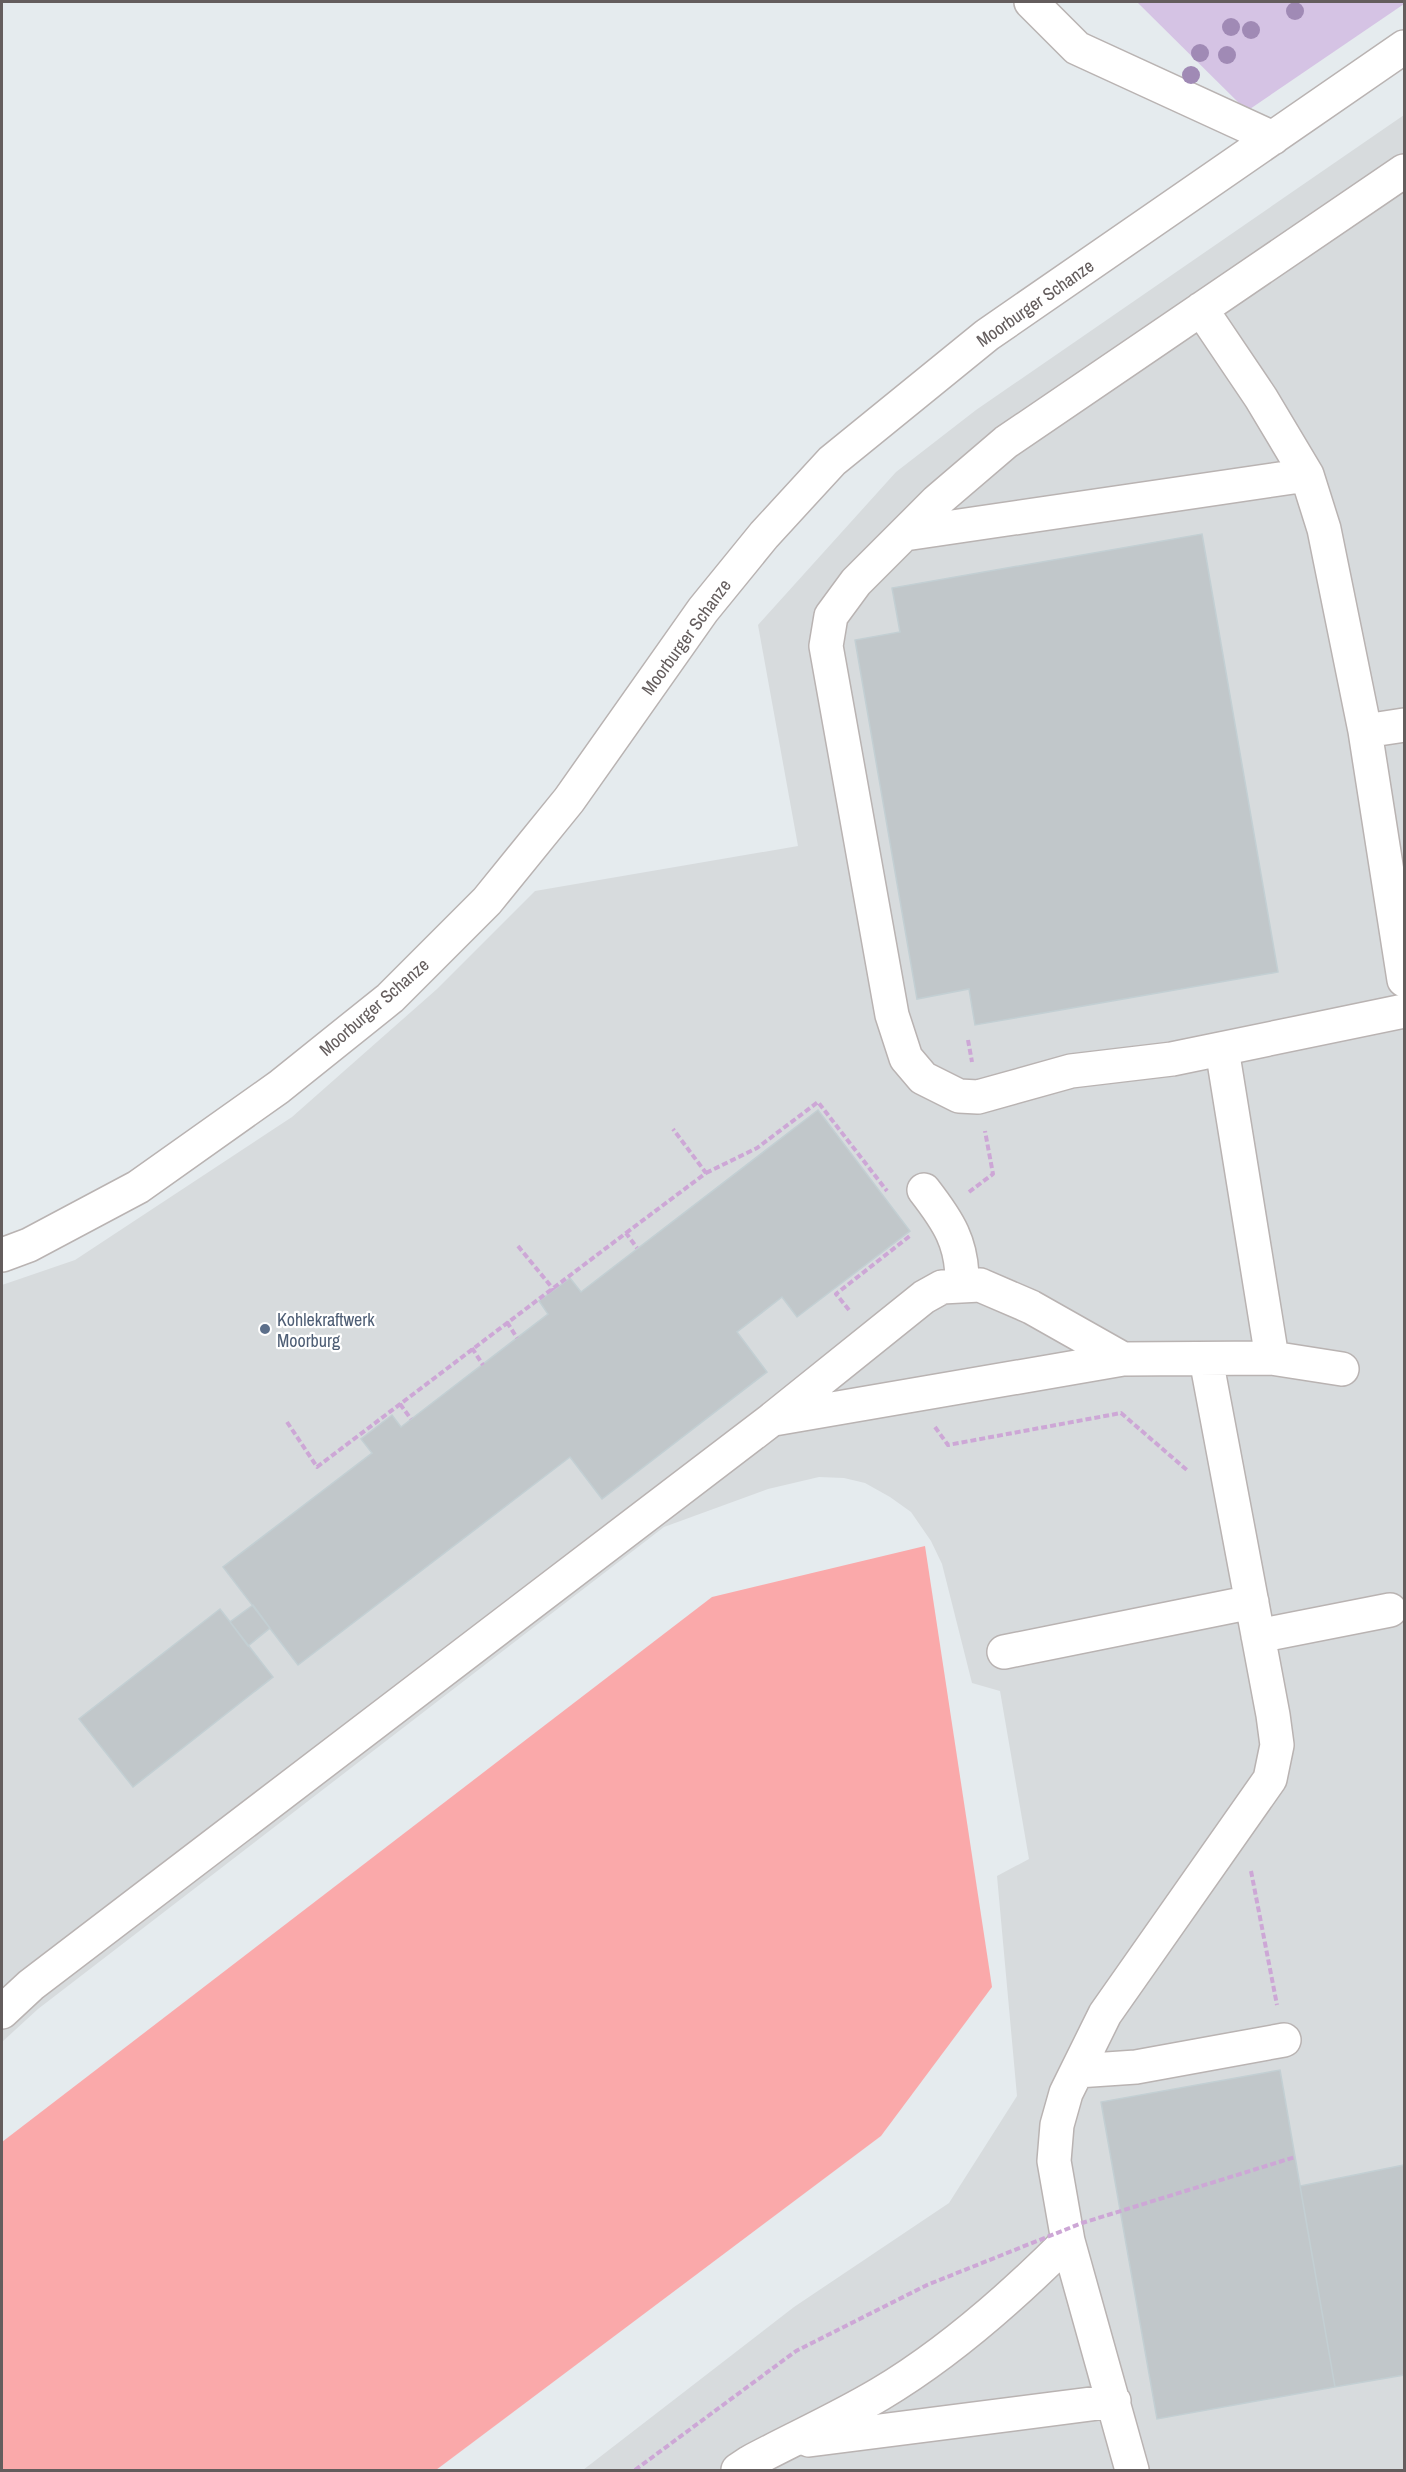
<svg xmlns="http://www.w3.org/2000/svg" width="1406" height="2472" font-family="'Archivo Narrow',sans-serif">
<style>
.industrial{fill:#d7dbdd}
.green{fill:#d5c3e4}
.water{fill:#faa9aa}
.building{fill:#c1c7ca;stroke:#c3cfd3;stroke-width:1.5}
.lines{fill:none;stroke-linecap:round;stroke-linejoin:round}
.minor-casing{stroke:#b9b3b2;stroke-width:36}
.path{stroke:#cda7d6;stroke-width:4;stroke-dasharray:6 3;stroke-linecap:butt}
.minor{stroke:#fff;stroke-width:33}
.path-bridge{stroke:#cda7d6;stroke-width:4;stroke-dasharray:6 3;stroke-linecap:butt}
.tree{fill:#a08ab5}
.service-dot{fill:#5c6f8a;stroke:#fff;stroke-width:2}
.labels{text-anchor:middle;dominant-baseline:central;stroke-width:4.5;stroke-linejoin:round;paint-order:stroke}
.street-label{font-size:18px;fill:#645d5d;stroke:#fff}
.service-label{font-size:18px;fill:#4e5e75;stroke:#fff;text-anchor:start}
</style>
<rect width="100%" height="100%" fill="#e5ebee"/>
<path class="industrial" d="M 1404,115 L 1404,2470 L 583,2470 L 794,2307 L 949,2203 L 1017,2096 L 997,1876 L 1029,1859 L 1000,1691 L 972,1683 L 942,1564 L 931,1541 L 911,1512 L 890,1497 L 865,1483 L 844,1478 L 819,1477 L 768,1489 L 664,1527 L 38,2009 L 2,2042 L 2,1285 L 75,1260 L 292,1117 L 437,989 L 535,891 L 798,846 L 758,625 L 896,472 L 976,410 Z"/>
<path class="green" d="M 1137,2 L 1404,2 L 1404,4 L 1247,111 Z"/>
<path class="water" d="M 925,1546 L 992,1987 L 881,2136 L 436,2470 L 2,2470 L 2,2142 L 712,1597 Z"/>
<path class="building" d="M 1202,534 L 1278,972 L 975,1025 L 969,989 L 917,999 L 855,640 L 900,632 L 892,588 Z
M 818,1110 L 910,1231 L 797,1317 L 782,1297 L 737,1332 L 767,1372 L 602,1499 L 570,1457 L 298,1665 L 223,1567 L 372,1453 L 361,1439 L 392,1415 L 401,1427 L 548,1314 L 539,1301 L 570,1278 L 581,1292 Z
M 253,1605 L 270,1628 L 248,1646 L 230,1622 Z
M 220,1609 L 273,1677 L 133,1787 L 79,1719 Z
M 1280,2070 L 1335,2387 L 1157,2419 L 1101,2102 Z
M 1404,2165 L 1404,2375 L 1335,2387 L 1300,2186 Z"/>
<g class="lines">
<defs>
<path id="minor" d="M 1031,2 L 1077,48 L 1273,138
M 1404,171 L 1006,442 L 937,501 L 856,582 L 831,616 L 826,646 L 892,1015 L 906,1058 L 923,1078 L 959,1096 L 978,1097 L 1071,1071 L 1172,1059 L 1404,1011
M 1201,309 L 1261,398 L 1307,475 L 1324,529 L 1365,731 L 1404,725
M 905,534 L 1307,475
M 1365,731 L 1404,980
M 1222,1049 L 1272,1358
M 924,1190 C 948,1221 963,1243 962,1284
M 2,1255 L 29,1245 L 138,1187 L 279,1087 L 390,998 L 487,901 L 569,800 L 703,610 L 764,535 L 832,461 L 987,335 L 1404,47
M 774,1419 L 1123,1359 L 1272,1358 L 1342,1369
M 1258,1636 L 1390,1610
M 1004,1652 L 1252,1602
M 2,2012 L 31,1985 L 771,1420 L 924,1297 L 942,1287 L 980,1285 L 1031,1307 L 1123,1359
M 1077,2071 L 1136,2067 L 1284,2040
M 1068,2241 L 1132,2470
M 809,2440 L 1114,2401
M 738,2470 L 750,2462 C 793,2439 838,2419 880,2394 C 949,2353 1012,2297 1068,2241 L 1054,2161 L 1057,2125 L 1066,2093 L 1105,2014 L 1270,1779 L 1277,1745 L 1273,1715 L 1206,1359"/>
</defs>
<use href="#minor" class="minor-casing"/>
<path class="path" d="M 968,1040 L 972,1062
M 706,1173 L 757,1148 L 818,1102 L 887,1191
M 969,1192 L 993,1174 L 985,1131
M 626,1233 L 706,1173 L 673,1129
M 518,1246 L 554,1290
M 849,1310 L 836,1294 L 911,1235
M 507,1322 L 517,1338
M 472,1348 L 483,1365
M 400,1404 L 411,1419
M 287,1422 L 317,1467 L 626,1233 L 637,1248
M 935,1427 L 948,1445 L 1121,1413 L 1188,1471
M 1251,1871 L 1277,2005"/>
<use href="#minor" class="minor"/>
<path class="path-bridge" d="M 635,2470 L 796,2351 L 927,2285 L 1082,2223 L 1295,2157"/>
</g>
<g class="tree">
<circle cx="1295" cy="11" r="9"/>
<circle cx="1231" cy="27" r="9"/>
<circle cx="1251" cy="30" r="9"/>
<circle cx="1200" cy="53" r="9"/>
<circle cx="1227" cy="55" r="9"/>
<circle cx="1191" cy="75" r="9"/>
</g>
<circle class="service-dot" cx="265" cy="1329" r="6"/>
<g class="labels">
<g class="street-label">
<text transform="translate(1035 303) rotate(-35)">Moorburger Schanze</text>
<text transform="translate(686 637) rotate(-54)">Moorburger Schanze</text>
<text transform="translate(374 1007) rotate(-41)">Moorburger Schanze</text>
</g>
<g class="service-label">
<text x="277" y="1319">Kohlekraftwerk<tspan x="277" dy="21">Moorburg</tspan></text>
</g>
</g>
<rect width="1406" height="2472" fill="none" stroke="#645d5d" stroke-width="6"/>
</svg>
